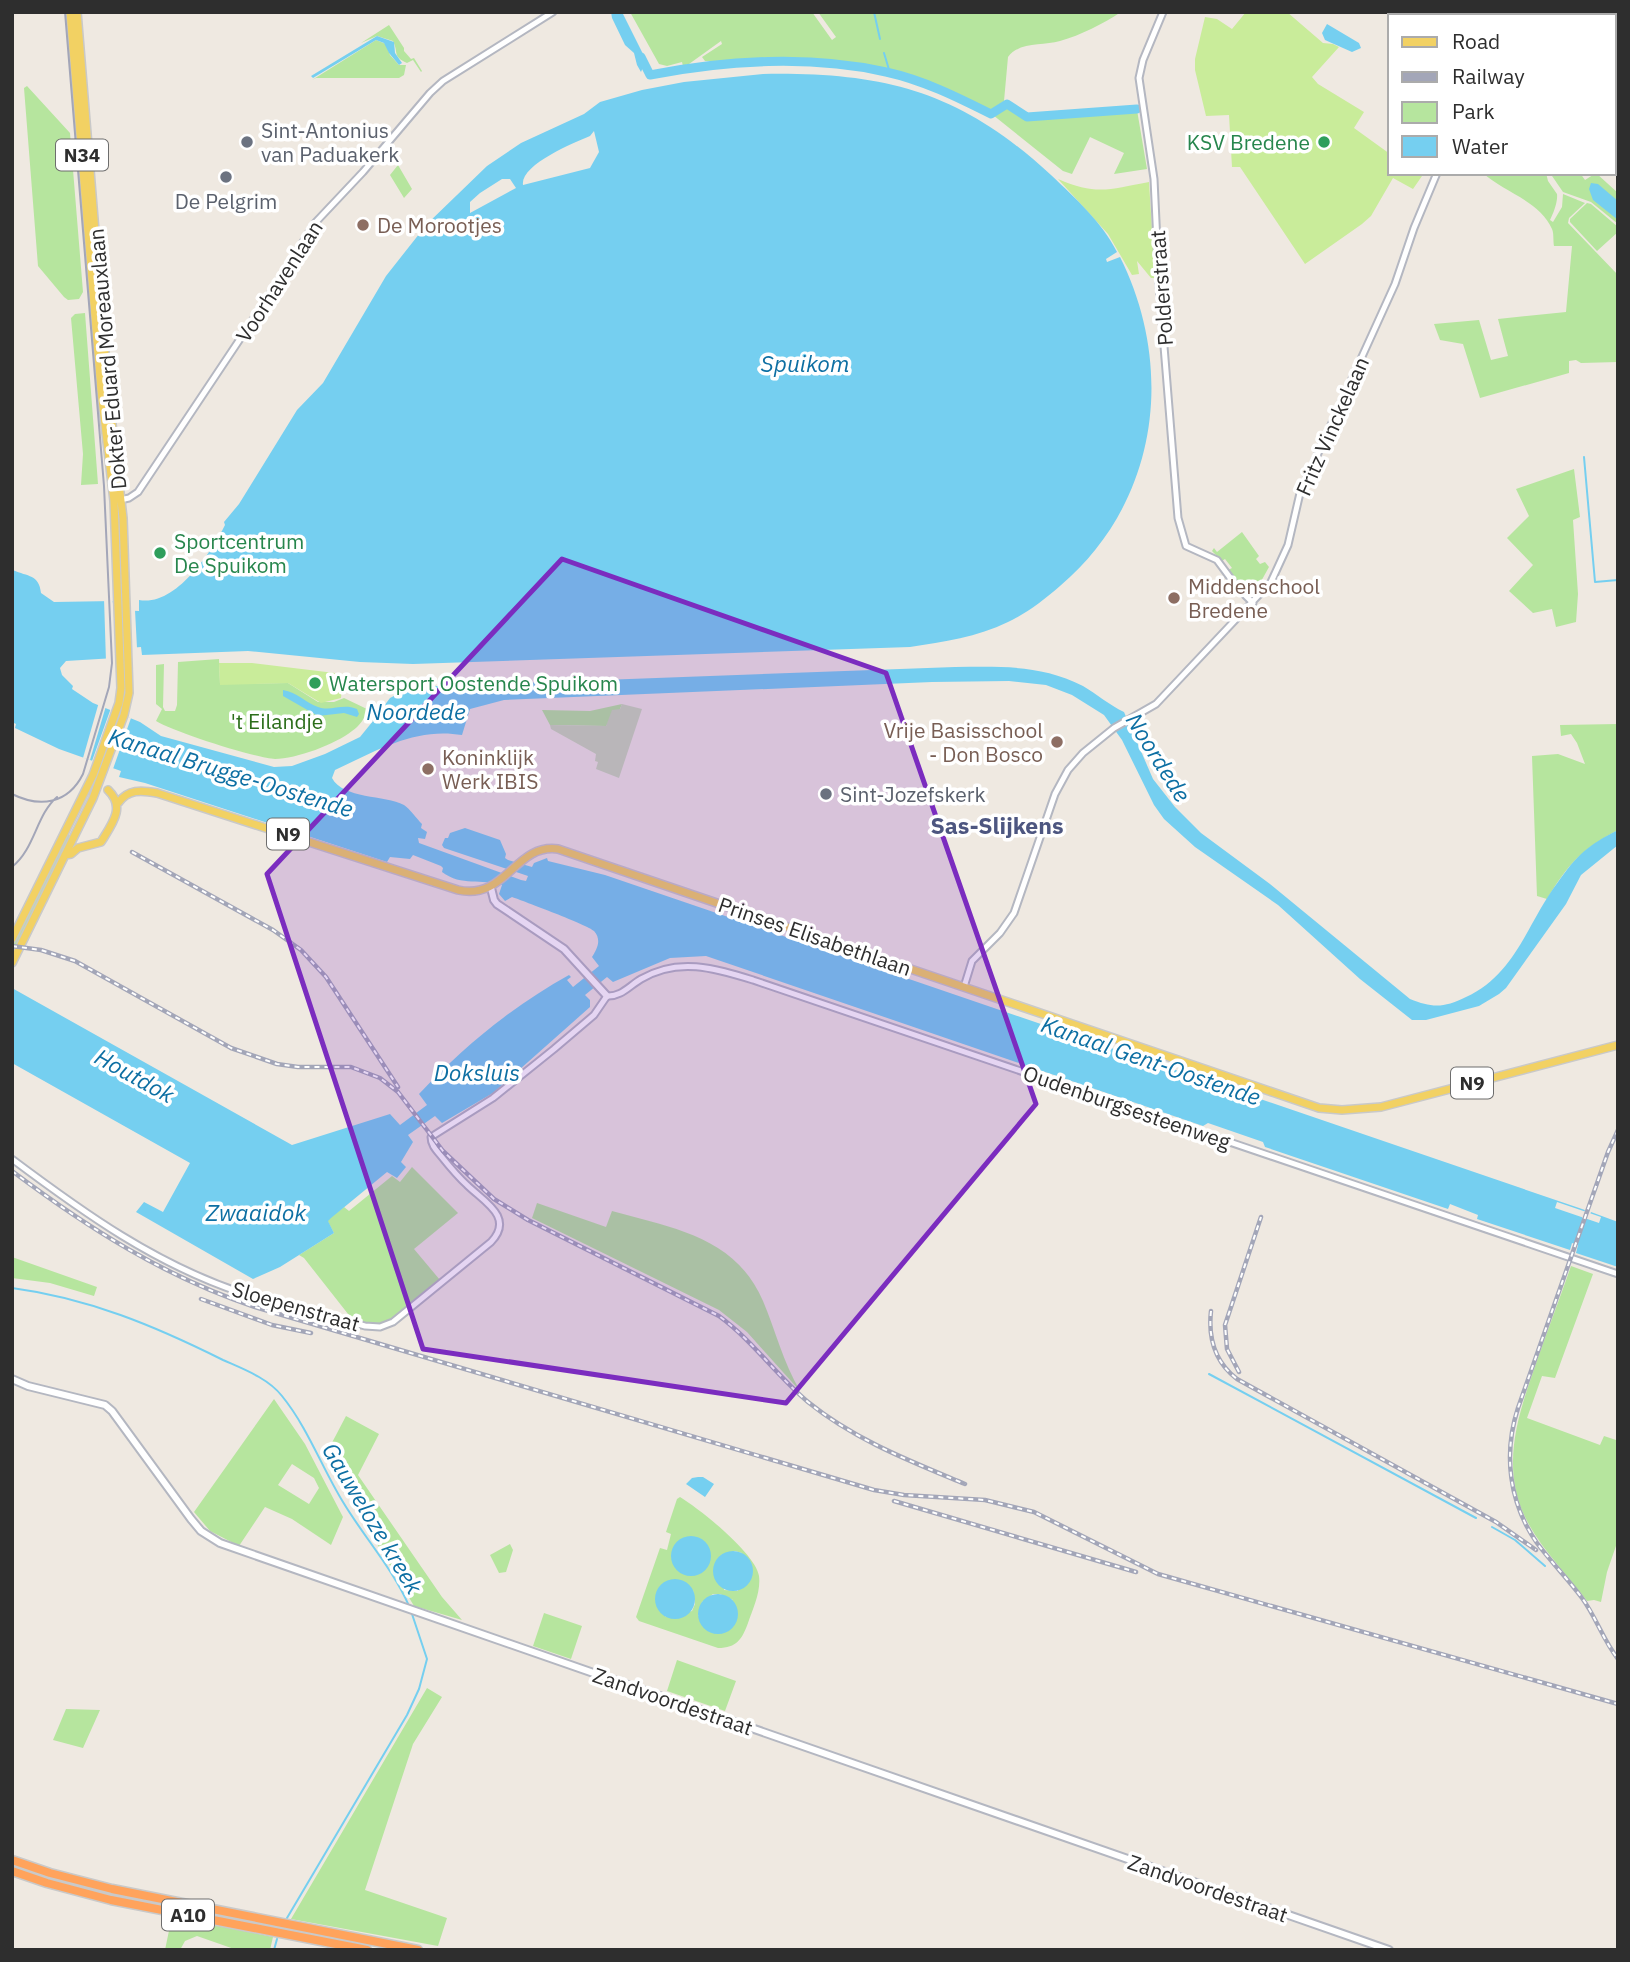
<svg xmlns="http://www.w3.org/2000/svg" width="1630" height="1962" font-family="'IBM Plex Sans',sans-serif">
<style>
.green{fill:#b6e59e;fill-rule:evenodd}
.cemetery{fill:#c8d9b8}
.pitch{fill:#c9ec9a}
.water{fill:#75cff0;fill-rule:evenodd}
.pier{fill:#efe9e1}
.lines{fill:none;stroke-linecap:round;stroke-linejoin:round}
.stream{stroke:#75cff0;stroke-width:2}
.river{stroke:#75cff0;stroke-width:9}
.tertiary-casing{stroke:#b4b7c1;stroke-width:9}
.secondary-casing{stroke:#b4b7c1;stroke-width:10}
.primary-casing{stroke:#c9c9c9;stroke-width:10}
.motorway-casing{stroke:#c9c9c9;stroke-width:11}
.tertiary{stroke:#fff;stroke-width:5}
.secondary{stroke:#fff;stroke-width:6}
.primary{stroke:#f2d163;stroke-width:7}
.motorway{stroke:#ffa35c;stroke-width:8}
.tram{stroke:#a3a6b8;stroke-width:2}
.rail-casing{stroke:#a3a6b8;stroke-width:4.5}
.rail{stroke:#fff;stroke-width:2;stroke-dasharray:5;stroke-linecap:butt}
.marked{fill:#7b2cbf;fill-opacity:0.2;stroke:#7b2cbf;stroke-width:5;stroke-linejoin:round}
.worship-dot{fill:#6b7280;stroke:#fff;stroke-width:2.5}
.leisure-dot{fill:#2e9e5b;stroke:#fff;stroke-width:2.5}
.education-dot{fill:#8d6e63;stroke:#fff;stroke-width:2.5}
.labels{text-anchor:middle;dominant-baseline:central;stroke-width:7;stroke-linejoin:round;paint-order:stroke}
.shield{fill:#fff;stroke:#6d6d6d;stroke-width:2}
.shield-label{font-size:19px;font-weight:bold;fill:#2e2e2e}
.worship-label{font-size:21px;fill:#5b616d;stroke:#fff;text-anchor:start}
.leisure-label{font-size:21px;fill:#27864d;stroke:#fff;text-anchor:start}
.education-label{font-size:21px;fill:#785e54;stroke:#fff;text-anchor:start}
.street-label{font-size:21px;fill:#2e2e2e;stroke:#fff}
.park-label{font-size:21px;fill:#2c6e1b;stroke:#fff}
.water-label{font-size:23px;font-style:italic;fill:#0d6fa3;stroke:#fff}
.neighbourhood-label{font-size:23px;font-weight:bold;fill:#4d5680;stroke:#fff}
</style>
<rect width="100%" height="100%" fill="#efe9e1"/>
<path class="green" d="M 630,12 L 812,12 L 832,40 L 836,37 L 818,12 L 1121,12 C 1103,24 1081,35 1060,41 C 1043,46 1020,41 1008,57 L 1004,101 L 990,111 L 937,86 L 890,71 L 857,63 L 828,61 L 705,61 L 702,57 L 722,44 L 721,41 L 689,64 L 683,66 L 682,62 L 667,66 L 659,64 Z
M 389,25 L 404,48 L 404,51 L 411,59 L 414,58 L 422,71 L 421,72 L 413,60 L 407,63 C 392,56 399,53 393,41 L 377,36 L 361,43 Z
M 376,40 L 386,44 L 390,55 L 399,65 L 406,65 L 404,75 L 399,78 L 316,78 L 312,80 Z
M 27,86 L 70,133 L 83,292 L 79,299 L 68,300 L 64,297 L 38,266 L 24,88 Z
M 1007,104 L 1027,118 L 1137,110 L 1147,169 L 1114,174 L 1124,153 L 1090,137 L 1072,174 L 1063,171 L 993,115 Z
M 398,165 L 412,189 L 404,198 L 390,175 Z
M 1483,173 L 1546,173 L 1548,181 L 1557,194 C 1558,202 1553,214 1550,220 L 1553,222 L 1562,207 L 1563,194 L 1585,203 L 1569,218 L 1568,223 L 1618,275 L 1618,362 L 1581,363 L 1576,360 L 1569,361 L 1569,373 L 1480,398 L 1463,344 L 1440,340 L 1434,324 L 1479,320 L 1491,360 L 1508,356 L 1498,319 L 1566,312 L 1572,246 L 1554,246 C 1553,241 1554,233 1552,229 C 1540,201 1502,191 1483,173 Z
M 1550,173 L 1580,173 L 1585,180 L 1596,173 L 1618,193 L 1618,224 L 1591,202 L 1563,192 Z
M 1587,203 L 1591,204 L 1618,227 L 1618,232 L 1597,251 L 1570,222 L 1570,219 Z
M 85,313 L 98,484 L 81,485 L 83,454 L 71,318 L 75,314 Z
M 1574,469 L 1580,517 L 1573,520 L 1578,594 L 1576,622 L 1556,627 L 1552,609 L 1533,613 L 1509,591 L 1533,565 L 1507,538 L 1529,516 L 1516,489 Z
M 1242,532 L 1259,556 L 1256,559 L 1260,564 L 1265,562 L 1269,567 L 1259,585 L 1248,594 L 1228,570 L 1232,568 L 1225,559 L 1222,561 L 1212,551 L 1214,548 L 1217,552 Z
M 219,659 L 220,684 L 288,683 L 318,702 L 334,702 L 344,698 L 369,710 C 364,718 360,726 352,731 C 336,744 296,759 275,759 C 255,758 174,732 156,721 L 162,709 L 156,704 L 156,665 L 164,664 L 163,707 L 165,711 L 175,711 L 177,705 L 178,662 Z
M 622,704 L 620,709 L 606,726 L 550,725 L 542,710 L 590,711 Z
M 1618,724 L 1618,830 C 1582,849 1568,864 1547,899 L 1537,896 L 1532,756 L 1558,754 L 1585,764 L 1577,743 L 1571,734 L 1561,736 L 1560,725 Z
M 67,834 L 72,837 L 18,945 L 13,944 Z
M 412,1167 L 458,1213 L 414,1249 L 440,1280 L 393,1318 L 377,1324 L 368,1324 L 352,1319 L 304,1258 L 299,1255 L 334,1233 L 327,1220 L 344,1207 L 349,1211 L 392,1176 L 400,1182 Z
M 537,1203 L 606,1227 L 612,1211 C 672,1228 735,1236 763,1301 C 776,1332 783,1362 800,1391 L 747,1332 L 719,1310 L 532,1218 Z
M 12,1257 L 97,1287 L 94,1296 L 50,1283 L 12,1278 Z
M 1571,1266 L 1593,1274 L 1555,1378 L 1542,1376 L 1527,1418 L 1600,1445 L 1604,1436 L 1616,1440 L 1618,1446 L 1618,1540 L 1607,1572 L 1601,1602 L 1594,1600 L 1587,1601 C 1567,1574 1541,1549 1526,1519 C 1498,1463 1521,1407 1540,1352 C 1550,1324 1561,1295 1571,1266 Z
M 274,1399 L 305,1444 L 343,1517 L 331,1545 L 292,1519 L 265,1507 L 239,1546 L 210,1531 L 194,1512 ZM 292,1464 L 314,1478 L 319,1488 L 309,1504 L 278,1485 Z
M 346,1416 L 379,1434 L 358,1475 L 442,1597 L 462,1620 L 414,1606 L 325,1456 Z
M 680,1497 C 700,1509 756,1554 759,1576 C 761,1592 753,1608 748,1623 C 742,1639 737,1648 718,1648 L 639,1621 L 636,1617 L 660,1548 L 667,1550 L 671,1534 L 666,1532 L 677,1499 ZM 735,1551 L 742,1553 L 738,1591 L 724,1590 L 721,1555 ZM 693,1590 L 695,1604 L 692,1611 L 666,1617 L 657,1607 ZM 713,1594 L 720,1594 L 733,1600 L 698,1616 L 702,1602 Z
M 510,1544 L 513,1550 L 506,1572 L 499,1573 L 490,1555 Z
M 544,1613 L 582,1626 L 571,1659 L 533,1646 Z
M 677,1660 L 736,1681 L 725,1711 L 667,1691 Z
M 427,1688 L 442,1697 L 413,1744 L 365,1890 L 447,1918 L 438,1946 L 291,1919 Z
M 66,1709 L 100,1710 L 83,1748 L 53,1740 Z
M 172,1916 L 273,1937 L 270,1950 L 237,1950 L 197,1936 L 185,1941 L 180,1950 L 165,1950 Z"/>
<path class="cemetery" d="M 622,704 L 642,709 L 619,778 L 596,769 L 598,762 L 595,761 L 596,754 L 551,729 L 550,725 L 606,726 L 612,710 L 620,709 Z"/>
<path class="pitch" d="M 1246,12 L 1287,12 L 1323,43 L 1333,44 L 1339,47 L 1312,77 L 1318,84 L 1364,112 L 1354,128 L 1390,154 L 1390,173 L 1418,173 L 1422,176 L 1413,189 L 1393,178 L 1371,216 L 1362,224 L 1305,264 L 1240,167 L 1232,167 L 1229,115 L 1206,116 L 1195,70 L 1195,59 L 1205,17 L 1217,19 L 1232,29 Z
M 1058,179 C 1097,196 1110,189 1149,182 L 1155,278 L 1151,278 L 1137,261 L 1139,274 L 1132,275 L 1108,234 Z
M 219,663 L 252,663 L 343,674 L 341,698 L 321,703 L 288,683 L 220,685 Z"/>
<path class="water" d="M 611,12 L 622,12 L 646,60 L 641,72 L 637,65 L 634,53 L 625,45 L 612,18 Z
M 1327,24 L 1359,43 L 1361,48 L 1352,52 L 1325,40 L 1322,33 Z
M 377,36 L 394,42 L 395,53 L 402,63 L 399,65 L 389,53 L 384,43 L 376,40 L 313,78 L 311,76 Z
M 763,74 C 884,72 960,91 1051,175 C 1075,198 1102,222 1117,252 L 1106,259 L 1107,262 L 1120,257 C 1176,369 1158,503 1060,586 C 1044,600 1027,613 1008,622 C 977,637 944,642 910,647 L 413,664 L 360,662 L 248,651 L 142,655 L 141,647 L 116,649 L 115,658 L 66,661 L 60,668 L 62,675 L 73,686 L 72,689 L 93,703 L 140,722 L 161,736 L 274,767 L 292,766 L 325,754 L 360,737 L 373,721 L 370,717 L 375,718 L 390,698 L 411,687 L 955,667 C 1001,667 1040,664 1083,686 C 1097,694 1109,705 1124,712 L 1153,779 L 1175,807 L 1201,833 L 1270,884 L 1410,999 C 1432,1008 1444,1008 1466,997 C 1516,974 1527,923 1558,882 C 1577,855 1588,845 1618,830 L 1618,845 L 1581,875 L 1566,904 L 1506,988 L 1499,994 L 1479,1006 L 1426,1020 L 1412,1020 L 1360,979 L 1278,905 L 1195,847 L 1164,819 L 1154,805 L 1122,740 L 1104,715 L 1072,695 L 1046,685 L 1009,681 L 932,682 L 504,700 L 470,709 L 462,735 C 415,727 376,751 335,770 L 332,778 C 343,799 385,795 404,805 C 410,809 416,818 422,824 L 421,828 L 427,832 L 425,839 L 418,838 L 419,843 L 521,880 L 526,881 L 528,876 L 444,848 L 442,845 L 445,838 L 448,838 L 450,833 L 465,828 L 500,840 L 506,854 L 505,858 L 508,860 L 532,867 L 534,863 L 547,858 L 548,861 L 605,875 L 1585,1210 L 1582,1218 L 1588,1219 L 1591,1212 L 1618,1222 L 1618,1267 L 1576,1253 L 1578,1245 L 1572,1243 L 1570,1250 L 1477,1219 L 1478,1215 L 1450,1204 L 1448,1209 L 1265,1147 L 1263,1142 L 1208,1123 L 1203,1126 L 706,956 L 670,958 L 613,982 L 607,977 L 585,995 L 590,1000 L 590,1007 L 493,1093 L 442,1123 L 435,1116 L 408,1135 L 413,1142 L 401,1162 L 406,1167 L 397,1178 L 387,1172 L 331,1218 L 328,1221 L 334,1233 L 280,1267 L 253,1279 L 136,1212 L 144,1202 L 163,1212 L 190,1163 L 12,1063 L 12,988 L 292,1145 L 390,1114 L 400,1125 L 427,1105 L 419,1094 C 463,1047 513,1006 569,975 L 571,977 L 567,980 L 573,987 L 599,966 L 592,957 C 597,949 602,940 594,931 C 588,925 523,901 512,897 L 505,901 L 499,894 L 502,885 C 481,878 462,887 442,872 L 443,868 L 441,866 L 413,855 L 410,859 L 390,857 L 387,862 L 145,783 L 119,777 L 121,771 L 59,749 L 15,728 L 16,724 L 12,722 L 12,571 L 13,570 C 28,577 39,574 41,593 L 54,602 L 114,601 L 115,610 L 139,611 L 139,600 C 175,607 211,553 225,525 L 224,522 L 239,504 L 297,410 L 323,383 L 386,276 L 427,224 L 487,166 L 521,143 L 584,114 L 600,102 L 642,90 L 684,82 ZM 594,131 L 599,152 L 590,168 L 523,185 C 520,165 573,143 590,136 ZM 502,179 L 510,179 L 516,188 L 470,213 L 470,202 L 480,193 Z
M 1591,183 L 1598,184 L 1618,201 L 1618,220 L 1593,200 L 1589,189 Z
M 283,690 C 297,692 306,703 318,707 C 331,712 342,703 357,709 L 359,714 L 357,717 L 344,713 L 318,716 L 283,696 Z
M 698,1477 L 703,1477 L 714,1484 L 705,1497 L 686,1484 L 692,1478 Z
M671 1556a20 20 0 1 1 40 0a20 20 0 1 1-40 0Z
M713 1571a20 20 0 1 1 40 0a20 20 0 1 1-40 0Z
M655 1599a20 20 0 1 1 40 0a20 20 0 1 1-40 0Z
M698 1614a20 20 0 1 1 40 0a20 20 0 1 1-40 0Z"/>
<path class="pier" d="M 112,597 L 114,610 L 135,610 L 137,648 L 116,649 L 116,661 L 106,662 L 104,598 Z
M 99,702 L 106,706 L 90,760 L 83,758 Z
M 111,708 L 112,711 L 131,718 L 113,769 L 92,761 Z
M 1557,1202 L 1601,1217 L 1599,1223 L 1555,1208 Z"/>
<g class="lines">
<path class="stream" d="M 874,12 L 880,39
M 884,53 L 890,73
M 1584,457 L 1595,582 L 1618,580
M 12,1288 C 88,1298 155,1326 223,1360 C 243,1369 268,1378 282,1396 C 308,1428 322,1468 343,1502 C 364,1537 393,1569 409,1606
M 1209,1374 L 1476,1518
M 1492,1527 L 1515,1540 L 1545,1566
M 287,1918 L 407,1715 L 419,1689 L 427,1659 L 411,1611
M 274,1950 L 277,1939"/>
<path class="river" d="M 641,57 L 650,75 C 726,60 811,55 886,72 C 923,80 957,97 991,114 L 1007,104 L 1027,117 L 1137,109"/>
<defs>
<path id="tertiary" d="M 1163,12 L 1143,60 L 1139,78 L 1154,179 L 1159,285 L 1178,518 L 1186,546 L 1217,560 L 1237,587 L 1253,603
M 1567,16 L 1570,12
M 120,500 L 129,498 L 138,492 L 284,273 L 314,224 L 363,172 L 430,93 L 443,81 L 553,12
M 964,987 L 972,961 L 1000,933 L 1014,913 L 1055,794 L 1068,770 L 1083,753 L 1114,728 L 1156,704 L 1271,582 L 1288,545 L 1300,493 L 1395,284 L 1414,228 L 1437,173
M 12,1159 C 84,1213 155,1264 242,1293 C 282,1306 324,1315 365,1326 L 380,1327 L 393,1322 L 491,1242 C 515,1217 483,1201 467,1185 C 457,1176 449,1166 441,1156 C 436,1150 431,1145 431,1137 L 493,1098 L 554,1049 L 594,1015 L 607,996 C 621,997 629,986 641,979 C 678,957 714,968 753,980 L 1618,1274"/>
<path id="secondary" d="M 491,888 L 494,900 L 497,904 L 564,949 L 607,996
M 12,1379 L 28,1386 L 105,1405 L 112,1411 L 191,1519 L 201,1531 L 220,1543 L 1389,1950"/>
<path id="primary" d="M 118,803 C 128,789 141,790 157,793 L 458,890 C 506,901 515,843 558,849 L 1319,1108 L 1342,1110 L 1381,1107 L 1618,1045
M 65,855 L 71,854 L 78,848 L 101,842 C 112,824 126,807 108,790
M 12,939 L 93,775 L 119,703 L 121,688 L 114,501 L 101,391 L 70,12
M 12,963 L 93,798 L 124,715 L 129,693 L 123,518 L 108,390 L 77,12"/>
<path id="motorway" d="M 12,1860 L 50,1873 L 112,1889 L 418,1950
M 12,1871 L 47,1883 L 111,1900 L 367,1950"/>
</defs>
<use href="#tertiary" class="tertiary-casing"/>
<use href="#secondary" class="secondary-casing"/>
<use href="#primary" class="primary-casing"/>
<use href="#motorway" class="motorway-casing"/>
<use href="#tertiary" class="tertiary"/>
<use href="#secondary" class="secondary"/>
<use href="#primary" class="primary"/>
<use href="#motorway" class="motorway"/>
<path class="tram" d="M 12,794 C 40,808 68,804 83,774 L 109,687 L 112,663 L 104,486 L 65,12
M 12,867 C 35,849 36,815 57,797"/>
<defs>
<path id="rail" d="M 132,852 L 273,930 L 301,950 L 326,977 L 398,1087
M 12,946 L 41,950 L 75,961 L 231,1048 L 277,1064 L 298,1067 L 351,1067 L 380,1078 L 398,1092 L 443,1151 L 494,1199 L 528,1220 L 719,1316 C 753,1341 776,1375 808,1402 C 855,1440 910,1461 965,1484
M 1618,1130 L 1608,1152 L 1518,1408 C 1503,1454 1509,1503 1537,1543 C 1551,1562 1568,1579 1582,1598 C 1596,1617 1603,1640 1618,1659
M 12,1171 C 88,1228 165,1277 255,1307 L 874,1490 L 904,1495 L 985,1500 L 1034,1512 L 1158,1574 L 1618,1704
M 201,1299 L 272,1325 L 311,1333
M 1211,1311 C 1208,1338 1215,1362 1237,1379 L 1496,1522 L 1536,1550
M 1239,1372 L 1227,1349 L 1225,1325 L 1261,1217
M 894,1501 L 1136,1572"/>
</defs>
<use href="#rail" class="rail-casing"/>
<use href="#rail" class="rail"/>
</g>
<path class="marked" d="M 562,559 L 886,673 L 1036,1104 L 786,1403 L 423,1349 L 267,874 Z"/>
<g class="worship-dot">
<circle cx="247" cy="142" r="7"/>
<circle cx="226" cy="177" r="7"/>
<circle cx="826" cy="794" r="7"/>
</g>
<g class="leisure-dot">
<circle cx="1324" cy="142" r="7"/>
<circle cx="160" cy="553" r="7"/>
<circle cx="315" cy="683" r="7"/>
</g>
<g class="education-dot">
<circle cx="363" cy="225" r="7"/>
<circle cx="1174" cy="598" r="7"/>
<circle cx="1057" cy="742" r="7"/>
<circle cx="428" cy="769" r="7"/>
</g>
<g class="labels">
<g class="shield">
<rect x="56" y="139.5" width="52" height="31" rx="5"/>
<rect x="267" y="818.5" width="42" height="31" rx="5"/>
<rect x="1451" y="1067.5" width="42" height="31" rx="5"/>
<rect x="162" y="1899.5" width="52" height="31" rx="5"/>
</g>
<g class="shield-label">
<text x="82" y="155">N34</text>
<text x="288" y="834">N9</text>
<text x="1472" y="1083">N9</text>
<text x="188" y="1915">A10</text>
</g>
<g class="worship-label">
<text x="261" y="130">Sint-Antonius<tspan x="261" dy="24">van Paduakerk</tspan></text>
<text x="226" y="201" text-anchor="middle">De Pelgrim</text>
<text x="840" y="794">Sint-Jozefskerk</text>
</g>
<g class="leisure-label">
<text x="1310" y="142" text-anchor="end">KSV Bredene</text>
<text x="174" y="541">Sportcentrum<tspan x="174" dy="24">De Spuikom</tspan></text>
<text x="329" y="683">Watersport Oostende Spuikom</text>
</g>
<g class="education-label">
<text x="377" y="225">De Morootjes</text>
<text x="1188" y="586">Middenschool<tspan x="1188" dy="24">Bredene</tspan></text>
<text x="1043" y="730" text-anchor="end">Vrije Basisschool<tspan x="1043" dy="24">- Don Bosco</tspan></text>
<text x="442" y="757">Koninklijk<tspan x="442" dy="24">Werk IBIS</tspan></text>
</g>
<g class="street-label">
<text transform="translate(279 281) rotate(-57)">Voorhavenlaan</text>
<text transform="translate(1161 288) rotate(-94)">Polderstraat</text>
<text transform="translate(107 359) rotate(-95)">Dokter Eduard Moreauxlaan</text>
<text transform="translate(1332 426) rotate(-66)">Fritz Vinckelaan</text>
<text transform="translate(815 936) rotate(19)">Prinses Elisabethlaan</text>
<text transform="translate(1127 1107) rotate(19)">Oudenburgsesteenweg</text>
<text transform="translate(296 1306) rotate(16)">Sloepenstraat</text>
<text transform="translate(673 1701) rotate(19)">Zandvoordestraat</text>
<text transform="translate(1208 1888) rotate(19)">Zandvoordestraat</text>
</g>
<g class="park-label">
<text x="277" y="721">'t Eilandje</text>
</g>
<g class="water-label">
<text x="805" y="363">Spuikom</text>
<text x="416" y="711">Noordede</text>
<text transform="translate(1159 757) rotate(58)">Noordede</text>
<text transform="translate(231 772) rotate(17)">Kanaal Brugge-Oostende</text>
<text transform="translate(1151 1060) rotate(19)">Kanaal Gent-Oostende</text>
<text x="477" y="1072">Doksluis</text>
<text transform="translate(135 1075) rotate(29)">Houtdok</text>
<text x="256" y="1212">Zwaaidok</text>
<text transform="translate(373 1518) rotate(59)">Gauweloze kreek</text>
</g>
<g class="neighbourhood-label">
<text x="997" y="825">Sas-Slijkens</text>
</g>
</g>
<rect width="1630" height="1962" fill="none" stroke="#2e2e2e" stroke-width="28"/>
<rect x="1388" y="14" width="228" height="161" fill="#ffffff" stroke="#ababab" stroke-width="2"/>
<rect x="1402" y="37" width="35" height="10" fill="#f2d163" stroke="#ababab" stroke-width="2"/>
<text x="1452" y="49" font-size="21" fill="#2e2e2e">Road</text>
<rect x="1402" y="72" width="35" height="10" fill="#a3a6b8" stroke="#ababab" stroke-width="2"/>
<text x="1452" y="84" font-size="21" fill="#2e2e2e">Railway</text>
<rect x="1402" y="102" width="35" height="21" fill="#b6e59e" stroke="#ababab" stroke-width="2"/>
<text x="1452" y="119" font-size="21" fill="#2e2e2e">Park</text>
<rect x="1402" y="136" width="35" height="21" fill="#75cff0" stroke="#ababab" stroke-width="2"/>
<text x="1452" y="154" font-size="21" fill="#2e2e2e">Water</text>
</svg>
